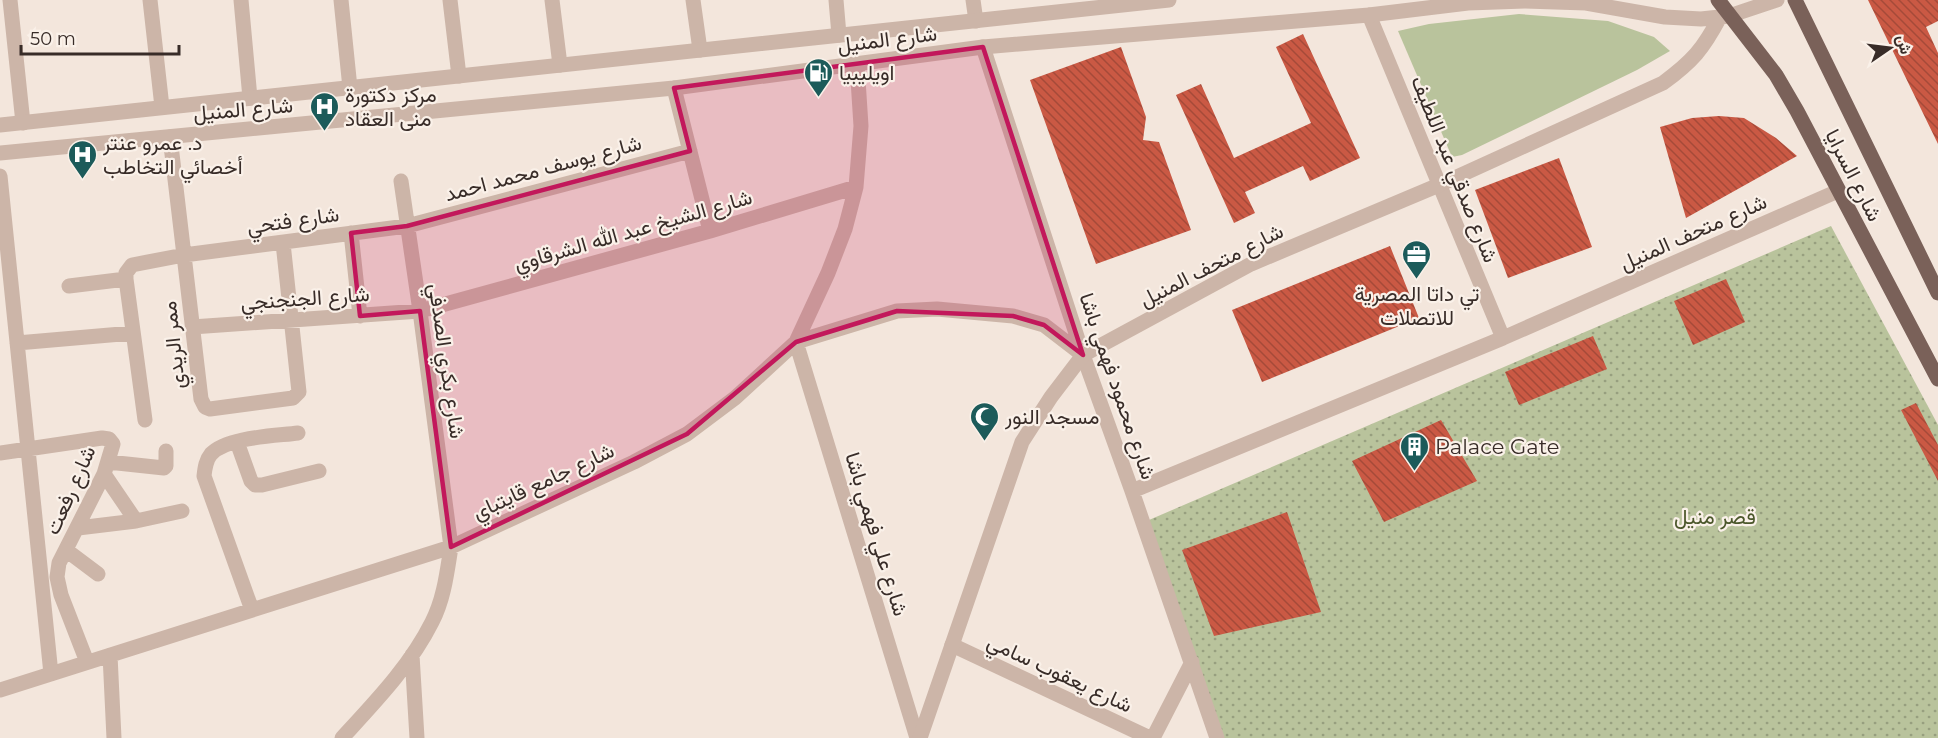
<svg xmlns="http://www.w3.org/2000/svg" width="1938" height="738" font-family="Montserrat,Vazirmatn,sans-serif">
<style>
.green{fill:#b9c39c}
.park{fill:url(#park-dots)}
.building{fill:url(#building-back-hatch)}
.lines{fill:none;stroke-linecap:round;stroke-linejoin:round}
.minor{stroke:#ccb5a8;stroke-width:15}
.tertiary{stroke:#ccb5a8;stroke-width:15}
.primary{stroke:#7a6159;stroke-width:15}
.marked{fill:#c2185b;fill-opacity:0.2;stroke:#c2185b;stroke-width:4.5;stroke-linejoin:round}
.labels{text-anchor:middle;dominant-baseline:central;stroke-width:4.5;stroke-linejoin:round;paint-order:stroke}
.street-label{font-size:21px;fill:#382c28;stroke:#faf1e9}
.poi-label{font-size:21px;fill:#382c28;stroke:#faf1e9;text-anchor:start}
.park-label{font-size:21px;fill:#4b572b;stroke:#faf1e9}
</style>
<defs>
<pattern id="park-dots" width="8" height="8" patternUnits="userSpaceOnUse" patternTransform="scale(1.5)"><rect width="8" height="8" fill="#b9c39c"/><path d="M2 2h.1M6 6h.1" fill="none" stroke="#979f7f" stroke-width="1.8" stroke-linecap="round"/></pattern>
<pattern id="building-back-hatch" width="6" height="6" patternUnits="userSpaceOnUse" patternTransform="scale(1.5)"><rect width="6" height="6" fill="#ca5944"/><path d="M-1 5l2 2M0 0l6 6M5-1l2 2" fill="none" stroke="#a54a39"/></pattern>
</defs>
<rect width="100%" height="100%" fill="#f3e6dc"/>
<path class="green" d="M 1519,14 L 1608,21 L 1654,37 L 1670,51 L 1637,70 L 1462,155 L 1452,157 L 1398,31 L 1429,24 Z"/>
<path class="park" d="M 1831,226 L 1938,425 L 1938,738 L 1221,738 L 1149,520 Z"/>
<path class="building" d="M 1868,0 L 1938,0 L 1938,21 L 1926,27 L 1938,53 L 1938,144 Z
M 1303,34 L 1360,158 L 1310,181 L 1303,166 L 1245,192 L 1255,213 L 1234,223 L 1176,95 L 1201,84 L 1234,158 L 1311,123 L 1276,47 Z
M 1121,47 L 1146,117 L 1143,140 L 1159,142 L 1191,230 L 1096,264 L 1030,80 Z
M 1719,116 L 1744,118 L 1776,138 L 1797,156 L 1686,218 L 1660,127 L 1692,118 Z
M 1559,158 L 1592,247 L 1508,278 L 1475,190 Z
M 1390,246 L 1419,318 L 1262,382 L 1232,310 Z
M 1726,279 L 1745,322 L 1693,345 L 1674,301 Z
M 1593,336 L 1607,369 L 1519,405 L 1505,372 Z
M 1916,403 L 1938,445 L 1938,481 L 1901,410 Z
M 1441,420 L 1477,481 L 1384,522 L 1352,461 Z
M 1287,512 L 1321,612 L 1214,636 L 1182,550 Z"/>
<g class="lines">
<path class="minor" d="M 10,0 L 23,123
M 150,0 L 162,107
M 241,0 L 250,98
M 341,0 L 350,88
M 450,0 L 459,76
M 552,0 L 560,65
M 693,0 L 700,50
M 836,0 L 839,35
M 973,0 L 976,21
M 1369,15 L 1503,338
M 983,47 L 1083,355 L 1132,491 L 1217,738
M 674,88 L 710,231
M 170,137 L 201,399 L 205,407 L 210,409 L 293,398 L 299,392 L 283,243
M 0,176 L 51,674
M 351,233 L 360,316
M 69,286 L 126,279
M 192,327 L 420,311 L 710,231 L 856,187
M 17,343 L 133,333
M 145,420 L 126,279 L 126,273 L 132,265 L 184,255 L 407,226 L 690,151
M 237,442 L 251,481 L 255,485 L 262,485 L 319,471
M 0,453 L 102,438 L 109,439 L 113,444 L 104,474 L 59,563 L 57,577 L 61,595 L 87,662
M 108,462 L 164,468 L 166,466 L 166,451
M 104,474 L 136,521
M 1132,491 L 1503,338 L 1838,191
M 78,528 L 136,521 L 182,511
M 66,550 L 98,574
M 252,610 L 204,476 C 205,467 206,460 211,454 C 227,437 275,436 298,433
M 952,645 L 1150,738
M 110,655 L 114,738
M 412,655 L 417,738
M 0,690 L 451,547 L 634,462 L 687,434 L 735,398 L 796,342 L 828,273 L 845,229 L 856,187 L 861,126 L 857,64
M 342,738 C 375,702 410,666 432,622 C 444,599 447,572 451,547 L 420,311 L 401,181
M 917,738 L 796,342 L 897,311 L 937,309 L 1013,316 L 1044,325 L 1083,355
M 1153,738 L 1192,662"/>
<path class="tertiary" d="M 0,125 L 1169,0
M 0,153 L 674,88 L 983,47 L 1369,15 L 1468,3 L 1525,1 L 1586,3 L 1665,17 L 1701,19 L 1729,16 L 1777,0
M 920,738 L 1022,442 L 1051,397 L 1083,355 L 1251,264 L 1439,185 L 1663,83 C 1693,61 1703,49 1720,17"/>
<path class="primary" d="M 1718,0 L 1776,75 L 1797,111 L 1938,379
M 1795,0 L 1938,293"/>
</g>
<path class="marked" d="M 983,47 L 1083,355 L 1044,325 L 1013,316 L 897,311 L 796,342 L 687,434 L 451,547 L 420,311 L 360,316 L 351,233 L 407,226 L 690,151 L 674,88 Z"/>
<defs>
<symbol id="fuel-pin" viewBox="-11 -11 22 30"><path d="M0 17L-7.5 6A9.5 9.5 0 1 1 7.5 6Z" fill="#1c5b5a" stroke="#faf1e9"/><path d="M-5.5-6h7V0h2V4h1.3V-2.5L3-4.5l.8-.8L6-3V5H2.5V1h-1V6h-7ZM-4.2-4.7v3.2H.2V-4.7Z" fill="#fff"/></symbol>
<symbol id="hospital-pin" viewBox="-11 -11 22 30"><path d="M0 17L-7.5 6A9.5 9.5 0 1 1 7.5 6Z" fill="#1c5b5a" stroke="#faf1e9"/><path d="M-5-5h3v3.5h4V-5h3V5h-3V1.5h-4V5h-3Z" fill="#fff"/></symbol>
<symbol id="office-pin" viewBox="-11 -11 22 30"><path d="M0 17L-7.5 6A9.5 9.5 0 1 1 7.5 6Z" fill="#1c5b5a" stroke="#faf1e9"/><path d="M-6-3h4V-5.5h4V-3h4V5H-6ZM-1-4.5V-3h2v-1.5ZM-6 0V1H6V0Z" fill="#fff"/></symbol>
<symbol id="mosque-pin" viewBox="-11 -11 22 30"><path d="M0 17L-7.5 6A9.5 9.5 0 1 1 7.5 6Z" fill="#1c5b5a" stroke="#faf1e9"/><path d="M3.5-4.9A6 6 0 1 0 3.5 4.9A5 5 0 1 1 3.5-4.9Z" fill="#fff"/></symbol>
<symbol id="building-pin" viewBox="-11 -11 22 30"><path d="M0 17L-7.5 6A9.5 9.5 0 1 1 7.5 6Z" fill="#1c5b5a" stroke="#faf1e9"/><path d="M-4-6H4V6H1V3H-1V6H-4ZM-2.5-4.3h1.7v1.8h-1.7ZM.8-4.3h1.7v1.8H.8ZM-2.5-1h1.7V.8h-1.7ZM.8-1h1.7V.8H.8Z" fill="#fff"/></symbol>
</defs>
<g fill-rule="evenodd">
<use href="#fuel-pin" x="802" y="56" width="33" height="45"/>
<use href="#hospital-pin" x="308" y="90" width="33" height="45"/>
<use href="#hospital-pin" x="66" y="138" width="33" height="45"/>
<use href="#office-pin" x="1400" y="238" width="33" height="45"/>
<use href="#mosque-pin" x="968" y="400" width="33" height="45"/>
<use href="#building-pin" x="1398" y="430" width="33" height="45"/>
</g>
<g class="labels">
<g class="street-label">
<text transform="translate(887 39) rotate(-7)">شارع المنيل</text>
<text transform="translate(243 109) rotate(-5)">شارع المنيل</text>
<text transform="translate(543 168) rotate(-15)">شارع يوسف محمد احمد</text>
<text transform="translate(1455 169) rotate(68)">شارع صدقي عبد اللطيف</text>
<text transform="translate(1854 175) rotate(63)">شارع السرايا</text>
<text transform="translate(293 220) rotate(-8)">شارع فتحي</text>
<text transform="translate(633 230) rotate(-16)">شارع الشيخ عبد الله الشرقاوي</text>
<text transform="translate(1693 232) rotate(-24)">شارع متحف المنيل</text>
<text transform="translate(1211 265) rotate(-27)">شارع متحف المنيل</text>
<text transform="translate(305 298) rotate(-4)">شارع الجنجنجي</text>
<text transform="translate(173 345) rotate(-96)">ممر الريدي</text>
<text transform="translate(447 361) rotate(82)">شارع بكري الصدفي</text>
<text transform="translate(1118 386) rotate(71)">شارع محمود فهمي باشا</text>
<text transform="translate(543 481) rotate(-25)">شارع جامع قايتباي</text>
<text transform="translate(70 490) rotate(-66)">شارع رفعت</text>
<text transform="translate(877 534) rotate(73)">شارع علي فهمي باشا</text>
<text transform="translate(1060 673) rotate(25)">شارع يعقوب سامي</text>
</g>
<g class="poi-label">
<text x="839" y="72">اويليبيا</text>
<text x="345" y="94">مركز دكتورة<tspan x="345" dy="24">منى العقاد</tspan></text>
<text x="103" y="142">د. عمرو عنتر<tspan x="103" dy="24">أخصائي التخاطب</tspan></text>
<text x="1417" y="293" text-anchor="middle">تي داتا المصرية<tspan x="1417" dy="24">للاتصلات</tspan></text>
<text x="1005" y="416">مسجد النور</text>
<text x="1435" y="446">Palace Gate</text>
</g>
<g class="park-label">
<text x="1715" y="516">قصر منيل</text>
</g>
</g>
<g transform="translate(1890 48) rotate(76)" stroke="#faf1e9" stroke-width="4.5" paint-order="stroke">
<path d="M0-4.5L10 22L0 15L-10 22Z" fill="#382c28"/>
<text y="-9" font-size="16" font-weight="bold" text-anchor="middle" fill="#382c28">ش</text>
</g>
<path d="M21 45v9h158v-9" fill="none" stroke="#382c28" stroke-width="3"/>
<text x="30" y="45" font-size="18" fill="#382c28" stroke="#faf1e9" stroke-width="4.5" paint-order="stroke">50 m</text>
</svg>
